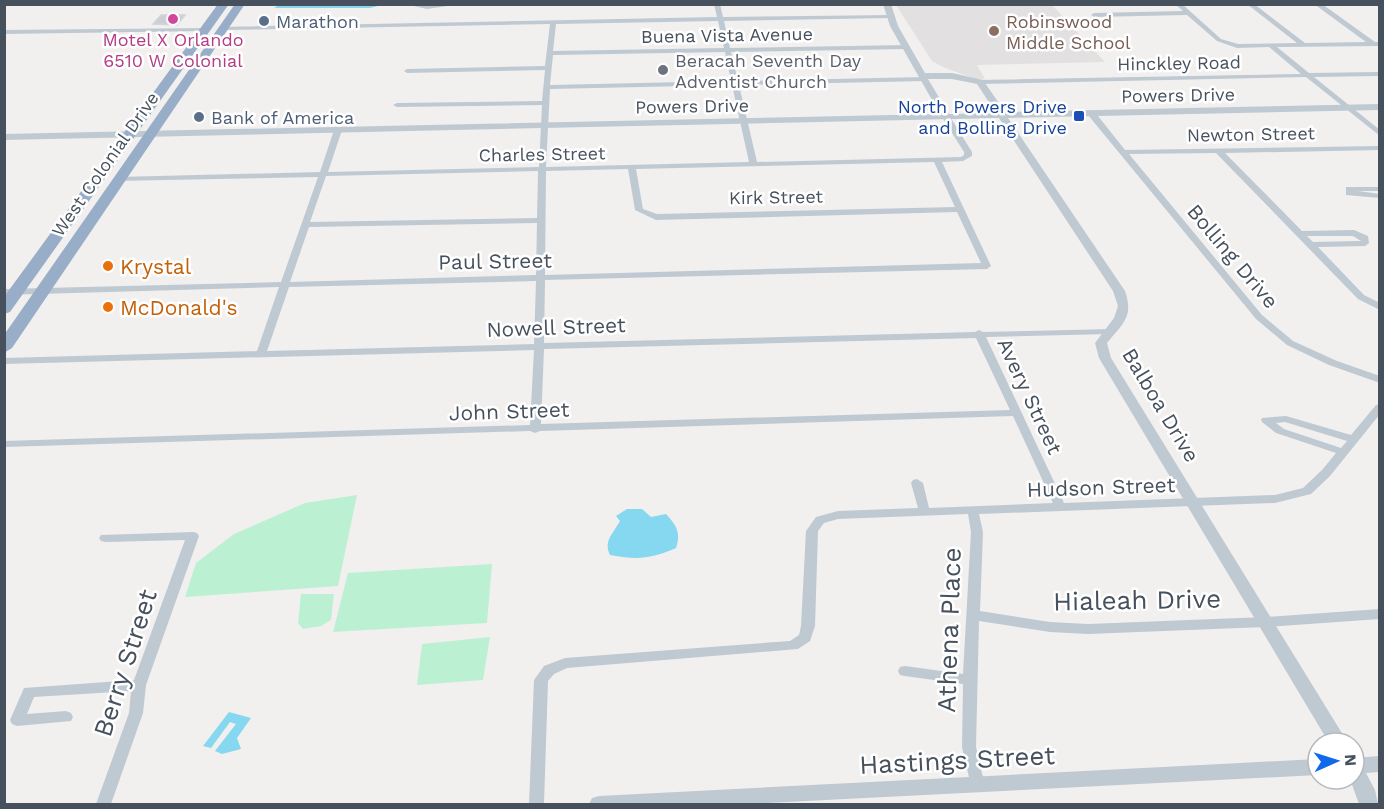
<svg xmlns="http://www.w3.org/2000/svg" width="1384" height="809" font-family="'Work Sans',sans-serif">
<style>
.education{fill:#e3e0e1}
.green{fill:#bbf1d2}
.water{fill:#86d7f0}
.building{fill:#cbced4;stroke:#d2d5db;stroke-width:1.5}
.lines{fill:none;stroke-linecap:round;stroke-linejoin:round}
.minor{fill:#bfc9d2;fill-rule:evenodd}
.tertiary{fill:#bfc9d2;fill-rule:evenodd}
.trunk{fill:#98aec8;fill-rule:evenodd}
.hotel-dot{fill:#d1479c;stroke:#fff;stroke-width:2}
.service-dot{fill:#5c6f8a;stroke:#fff;stroke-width:2}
.education-dot{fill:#8d6e63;stroke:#fff;stroke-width:2}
.worship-dot{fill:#6b7280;stroke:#fff;stroke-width:2}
.transit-dot{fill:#1a4fb4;stroke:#fff;stroke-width:2}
.food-dot{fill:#e8710a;stroke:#fff;stroke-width:2}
.labels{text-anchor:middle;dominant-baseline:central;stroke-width:5;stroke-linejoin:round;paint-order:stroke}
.far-service-label{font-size:18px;fill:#4e5e75;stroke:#fff;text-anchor:start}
.far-education-label{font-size:18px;fill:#785e54;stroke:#fff;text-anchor:start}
.far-street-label{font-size:18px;fill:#46515d;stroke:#fff}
.far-hotel-label{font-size:18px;fill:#b23c85;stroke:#fff}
.far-worship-label{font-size:18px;fill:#5b616d;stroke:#fff;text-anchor:start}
.far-transit-label{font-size:18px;fill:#164399;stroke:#fff;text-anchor:end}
.street-label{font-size:21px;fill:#46515d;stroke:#fff}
.food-label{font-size:21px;fill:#c56008;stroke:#fff;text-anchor:start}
.near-street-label{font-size:26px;fill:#46515d;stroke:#fff}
</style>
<rect width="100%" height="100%" fill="#f2efef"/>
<path class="education" d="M 896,5 L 1052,5 L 1105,62 L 977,65 L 985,79 L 975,79 L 943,67 L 932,61 Z"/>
<path class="green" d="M 357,495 L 338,586 L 185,597 L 196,563 L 234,534 L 305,503 Z
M 492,564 L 487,623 L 333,632 L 348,573 Z
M 301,594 L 334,594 L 331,620 L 321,626 L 303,629 L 298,623 Z
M 490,637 L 483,680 L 417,685 L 422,644 Z"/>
<path class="water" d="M 279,5 L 279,4 L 382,5 L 370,8 L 274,8 Z
M 627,509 L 642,509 L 651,517 L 666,514 C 677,526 681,533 676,548 C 650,559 638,560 610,555 C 603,541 613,534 620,521 L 616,516 Z
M 229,712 L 251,718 L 237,738 L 241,749 L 222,754 L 215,751 L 236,724 L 230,722 L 211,748 L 203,746 Z"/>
<path class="building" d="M 161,15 L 185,15 L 177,25 L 153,24 Z"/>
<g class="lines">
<path class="minor" d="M 405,4 L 461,4 L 427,9 Z
M 476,4 L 514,4 L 511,6 Z
M 714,4 L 720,4 L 723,17 L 892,15 L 892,17 L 890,18 L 724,21 L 730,48 L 906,45 L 909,47 L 906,49 L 731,52 L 738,81 L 925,77 L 928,79 L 925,81 L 739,85 L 757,162 L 961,157 L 964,155 L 964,152 L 942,117 L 949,115 L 972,152 L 972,156 L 963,161 L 942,162 L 991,266 L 987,269 L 545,280 L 544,343 L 975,332 L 979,330 L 983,332 L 1112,329 L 1114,331 L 1112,333 L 1109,334 L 986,337 L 1064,503 L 1275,495 L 1303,488 L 1322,470 L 1336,453 L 1276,433 L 1262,422 L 1261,420 L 1262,418 L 1286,416 L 1351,435 L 1376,405 L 1380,404 L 1380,414 L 1330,476 L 1311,494 L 1275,503 L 979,514 L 983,532 L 980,611 L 1050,622 L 1088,624 L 1265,617 L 1380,609 L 1380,619 L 1265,627 L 1088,634 L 1050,632 L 979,621 L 976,747 L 985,786 L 983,790 L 978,792 L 973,790 L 971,786 L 962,747 L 963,684 L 905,676 L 900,675 L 898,671 L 900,667 L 905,666 L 963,674 L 971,532 L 968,514 L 838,519 L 824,523 L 818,531 L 815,626 L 810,641 L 798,649 L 567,668 L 554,674 L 548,681 L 544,804 L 529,804 L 534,680 L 544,666 L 565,658 L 790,641 L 799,635 L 801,626 L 806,531 L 816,517 L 838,511 L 918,508 L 911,483 L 913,480 L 917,479 L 923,483 L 929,508 L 1053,503 L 1013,416 L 540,431 L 535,433 L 530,431 L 4,447 L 4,441 L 530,425 L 534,350 L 4,364 L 4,358 L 257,351 L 279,287 L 4,295 L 4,289 L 281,282 L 318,177 L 115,181 L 115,177 L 118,177 L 320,172 L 334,130 L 338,128 L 342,130 L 328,172 L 539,167 L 542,105 L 397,107 L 393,105 L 397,103 L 542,101 L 545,70 L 407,73 L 404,71 L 407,69 L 545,66 L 550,24 L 223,30 L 221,29 L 221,27 L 717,17 ZM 718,21 L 724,48 L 553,51 L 556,24 ZM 725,52 L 731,81 L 550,85 L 553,55 ZM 732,85 L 749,162 L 546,167 L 550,89 ZM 934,162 L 955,207 L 657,214 L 643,209 L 636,169 ZM 628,169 L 635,210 L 656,220 L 957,212 L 981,263 L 545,275 L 546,171 ZM 538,171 L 537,218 L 310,222 L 326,176 ZM 537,223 L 536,275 L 290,282 L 309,227 ZM 536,281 L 534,344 L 267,351 L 289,287 ZM 976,338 L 1010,410 L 541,424 L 544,349 ZM 1285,422 L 1347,441 L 1341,448 L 1284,429 L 1276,423 Z
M 1175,4 L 1182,4 L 1221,39 L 1238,44 L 1297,43 L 1247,4 L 1254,4 L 1305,43 L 1366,42 L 1314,4 L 1322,4 L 1375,42 L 1380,42 L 1380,46 L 1277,47 L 1309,73 L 1380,72 L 1380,76 L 1314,77 L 1380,130 L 1380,136 L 1306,77 L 980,84 L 977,82 L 980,80 L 1301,74 L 1269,47 L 1237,48 L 1217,41 L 1187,15 L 1094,17 L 1091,15 L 1094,13 L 1183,11 Z
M 208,28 L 208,30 L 206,31 L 4,34 L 4,30 Z
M 1088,111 L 1094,111 L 1125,150 L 1380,146 L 1380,150 L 1225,153 L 1302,231 L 1354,230 L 1368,236 L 1369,243 L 1365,246 L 1318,247 L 1364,295 L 1380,303 L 1380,310 L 1358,299 L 1216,153 L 1129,154 L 1262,315 L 1293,341 L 1337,361 L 1380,376 L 1380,383 L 1329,365 L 1287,345 L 1256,319 L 1088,115 ZM 1307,236 L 1353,236 L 1361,241 L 1313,242 Z
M 1346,187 L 1380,187 L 1380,191 L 1358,191 L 1380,194 L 1380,198 L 1346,195 Z
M 193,532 L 197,533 L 199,536 L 146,685 L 143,713 L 111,804 L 96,804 L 129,713 L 131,691 L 34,697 L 27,714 L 66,711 L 71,713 L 73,717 L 71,721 L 17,726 L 12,724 L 10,720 L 24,688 L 134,680 L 185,540 L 105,542 L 101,541 L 99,538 L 101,535 Z"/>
<path class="tertiary" d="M 883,4 L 891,4 L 898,26 L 925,73 L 952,73 L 983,80 L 1005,112 L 1380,104 L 1380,110 L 1008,118 L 1125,291 C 1134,317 1123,323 1107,343 L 1111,358 L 1348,743 L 1329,743 L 1099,358 L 1095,343 L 1114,318 L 1118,306 L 1113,291 L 999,118 L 4,140 L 4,134 L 940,114 L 890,26 ZM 928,79 L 952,79 L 977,84 L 996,113 L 949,114 Z
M 1380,756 L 1380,772 L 1366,773 L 1375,790 L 1378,804 L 1359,804 L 1350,779 L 1354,779 L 1354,758 Z
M 1318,759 L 1318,775 L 747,804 L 589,804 L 592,798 L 599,796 Z"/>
<path class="trunk" d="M 218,4 L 229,4 L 10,312 L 4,314 L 4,297 Z
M 235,4 L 245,4 L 12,348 L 4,353 L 4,335 Z"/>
</g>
<circle class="hotel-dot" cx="173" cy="19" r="6"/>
<g class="service-dot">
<circle cx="264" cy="21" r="6"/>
<circle cx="199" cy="117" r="6"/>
</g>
<circle class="education-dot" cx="994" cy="31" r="6"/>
<circle class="worship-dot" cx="663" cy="70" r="6"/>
<rect class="transit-dot" x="1073" y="110" width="12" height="12" rx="3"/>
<g class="food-dot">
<circle cx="108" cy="266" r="6"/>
<circle cx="108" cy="307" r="6"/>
</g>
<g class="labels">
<g class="far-service-label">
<text x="276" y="21">Marathon</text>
<text x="211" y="117">Bank of America</text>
</g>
<g class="far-education-label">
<text x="1006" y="21">Robinswood<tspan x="1006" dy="21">Middle School</tspan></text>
</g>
<g class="far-street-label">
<text transform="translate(727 35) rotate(-1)">Buena Vista Avenue</text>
<text transform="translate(1179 63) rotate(-1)">Hinckley Road</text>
<text transform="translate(1178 95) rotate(-1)">Powers Drive</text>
<text transform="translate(692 106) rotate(-1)">Powers Drive</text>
<text transform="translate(1251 134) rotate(-1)">Newton Street</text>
<text transform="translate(542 154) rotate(-1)">Charles Street</text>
<text transform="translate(105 164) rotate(-55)">West Colonial Drive</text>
<text transform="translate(776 197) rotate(-1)">Kirk Street</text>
</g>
<g class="far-hotel-label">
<text x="173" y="39">Motel X Orlando<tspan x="173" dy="21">6510 W Colonial</tspan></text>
</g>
<g class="far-worship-label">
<text x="675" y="60">Beracah Seventh Day<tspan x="675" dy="21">Adventist Church</tspan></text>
</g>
<g class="far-transit-label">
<text x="1067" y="106">North Powers Drive<tspan x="1067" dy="21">and Bolling Drive</tspan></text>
</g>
<g class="street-label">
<text transform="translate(1233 256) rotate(50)">Bolling Drive</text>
<text transform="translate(495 261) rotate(-1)">Paul Street</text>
<text transform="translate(556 327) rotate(-2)">Nowell Street</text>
<text transform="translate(1030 396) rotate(65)">Avery Street</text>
<text transform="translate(1161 405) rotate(59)">Balboa Drive</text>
<text transform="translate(509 411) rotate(-2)">John Street</text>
<text transform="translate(1101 487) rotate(-2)">Hudson Street</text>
</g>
<g class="food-label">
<text x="120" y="266">Krystal</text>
<text x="120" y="307">McDonald's</text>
</g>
<g class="near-street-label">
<text transform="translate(1137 600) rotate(-1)">Hialeah Drive</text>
<text transform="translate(949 630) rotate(-88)">Athena Place</text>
<text transform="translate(125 663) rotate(-72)">Berry Street</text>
<text transform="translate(957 760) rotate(-3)">Hastings Street</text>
</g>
</g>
<rect width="1384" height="809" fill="none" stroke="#46515d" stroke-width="12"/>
<g transform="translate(1336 761) rotate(87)"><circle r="28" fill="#ffffff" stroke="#b5b9be" stroke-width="1.5"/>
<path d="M0-4.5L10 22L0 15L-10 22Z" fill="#1068ea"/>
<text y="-9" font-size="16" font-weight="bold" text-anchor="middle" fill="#46515d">N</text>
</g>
</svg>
